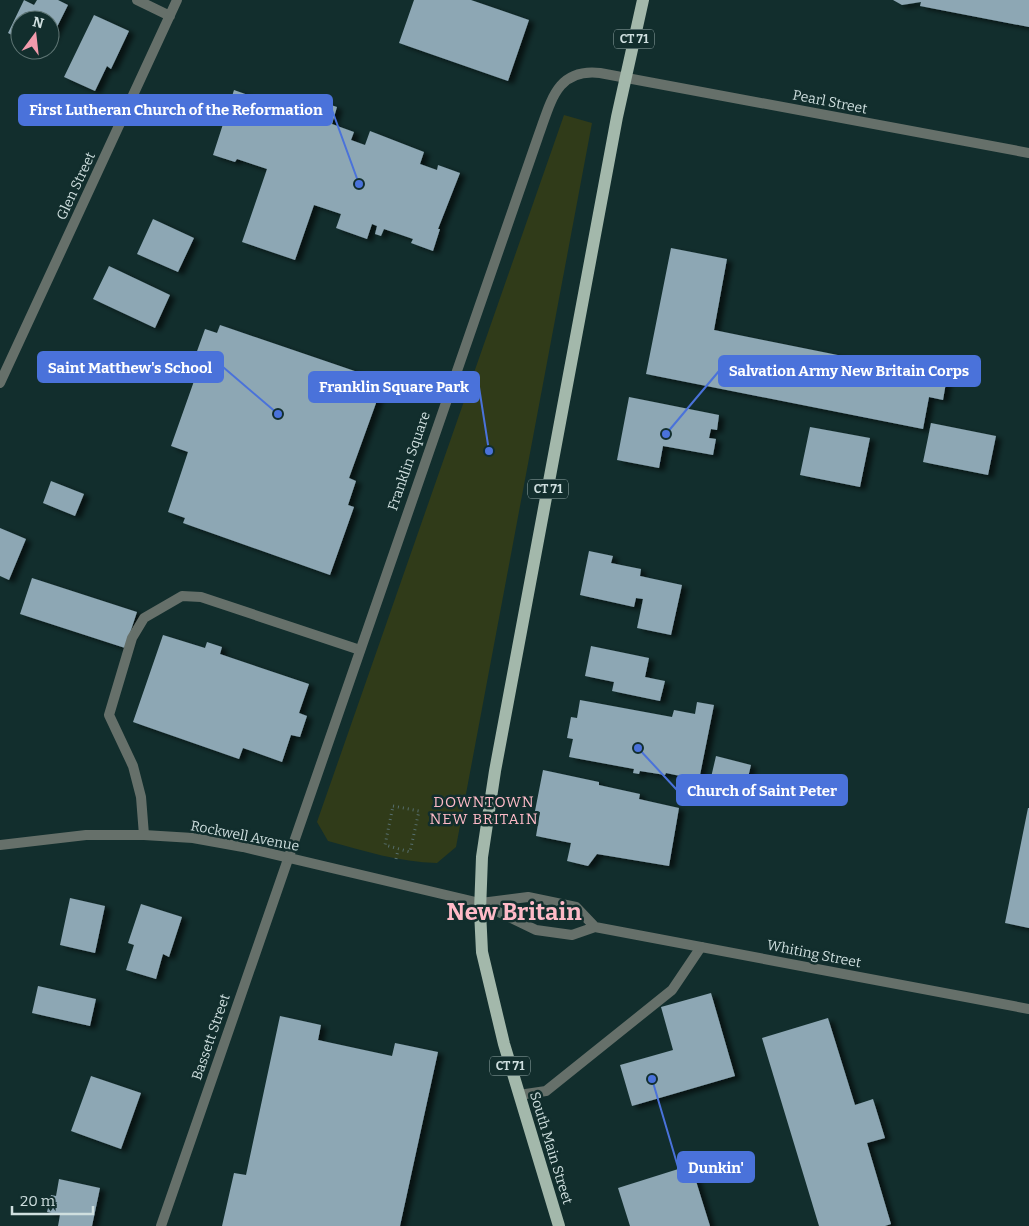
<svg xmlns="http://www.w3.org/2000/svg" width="1029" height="1226" font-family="Bitter,serif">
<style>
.green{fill:#303b19}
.building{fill:#8da7b4;filter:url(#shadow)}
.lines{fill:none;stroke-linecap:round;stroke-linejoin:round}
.path{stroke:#566e6d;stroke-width:3;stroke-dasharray:1 4;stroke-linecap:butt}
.service{stroke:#66706a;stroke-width:10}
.minor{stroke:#66706a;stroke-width:10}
.tertiary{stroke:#66706a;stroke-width:10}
.primary{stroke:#a3b8ab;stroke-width:12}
.labels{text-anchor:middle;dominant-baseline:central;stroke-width:5;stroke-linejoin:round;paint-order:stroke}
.shield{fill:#122e2d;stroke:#96aaaa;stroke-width:1}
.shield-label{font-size:12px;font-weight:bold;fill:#cfdfdf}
.street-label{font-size:14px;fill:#cfdfdf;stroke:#122e2d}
.neighbourhood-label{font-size:15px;letter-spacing:1px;fill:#febac7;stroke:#122e2d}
.town-label{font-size:24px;font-weight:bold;fill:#febac7;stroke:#122e2d}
.leader{fill:none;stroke:#4a72da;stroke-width:2}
.callout-dot{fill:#4a72da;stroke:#122e2d;stroke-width:2}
.callout{fill:#4a72da;stroke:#4a72da;stroke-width:2}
.callout-label{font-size:15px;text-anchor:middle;font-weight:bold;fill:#fff}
</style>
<defs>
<filter id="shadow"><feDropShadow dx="5.5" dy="3" stdDeviation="2.5" flood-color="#0009"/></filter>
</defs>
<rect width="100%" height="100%" fill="#122e2d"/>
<path class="green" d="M 564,115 L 592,123 L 456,847 L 437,863 C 399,862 364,851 328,841 L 317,822 Z"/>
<path class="building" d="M 24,0 L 34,5 L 37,0 L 58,0 L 68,5 L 50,41 L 50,20 L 20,20 L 20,39 L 8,33 Z
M 414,0 L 471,0 L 529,20 L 508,81 L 399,43 Z
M 893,0 L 1029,0 L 1029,27 L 920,6 L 921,2 L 902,5 Z
M 94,15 L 129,31 L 111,69 L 107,66 L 95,91 L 64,77 Z
M 234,90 L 313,118 L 319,101 L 337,107 L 332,124 L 354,132 L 351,140 L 365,145 L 370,131 L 424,152 L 420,164 L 437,170 L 438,165 L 460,173 L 438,229 L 440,229 L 433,251 L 411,243 L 413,239 L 384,229 L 381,236 L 375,234 L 377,226 L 372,224 L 367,239 L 336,228 L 341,214 L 314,205 L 295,260 L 242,242 L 267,169 L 237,159 L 235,162 L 213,155 Z
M 153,219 L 194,238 L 178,272 L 137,254 Z
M 671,248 L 727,259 L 714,330 L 947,377 L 943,400 L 929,397 L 923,429 L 646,374 Z
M 109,266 L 170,295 L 155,328 L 93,299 Z
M 220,325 L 384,381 L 349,478 L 356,481 L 348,505 L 354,507 L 330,575 L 183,523 L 185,518 L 168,512 L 188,452 L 171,446 L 199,367 L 192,365 L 205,329 L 217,333 Z
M 629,397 L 719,415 L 717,430 L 711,429 L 709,438 L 716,439 L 713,455 L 663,446 L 659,468 L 617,460 Z
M 931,423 L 996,436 L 988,475 L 923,462 Z
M 810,427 L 870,438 L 860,487 L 800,475 Z
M 51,481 L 84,494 L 75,516 L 43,503 Z
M 0,528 L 26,539 L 9,580 L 0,576 Z
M 589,551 L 613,556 L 611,563 L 641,569 L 640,576 L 682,585 L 671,635 L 637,628 L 643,599 L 636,598 L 634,607 L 580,595 Z
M 32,578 L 137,612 L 125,648 L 20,614 Z
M 163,635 L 205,648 L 207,642 L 222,647 L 220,654 L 309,684 L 299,713 L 307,716 L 300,737 L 291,735 L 282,762 L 243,748 L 239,759 L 133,722 Z
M 591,646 L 649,658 L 645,677 L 665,681 L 660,701 L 612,691 L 614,682 L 585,676 Z
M 580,700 L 672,717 L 674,710 L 695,714 L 697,702 L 714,705 L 699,780 L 666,773 L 665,775 L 640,771 L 639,774 L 633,773 L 634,769 L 569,757 L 573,739 L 567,738 L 571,717 L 577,718 Z
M 716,756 L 751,765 L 744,794 L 709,786 Z
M 543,770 L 599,782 L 599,785 L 640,794 L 639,799 L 679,808 L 669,866 L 597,854 L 588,866 L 567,861 L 571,843 L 536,836 L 540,812 L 535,811 Z
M 1028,808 L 1029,808 L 1029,928 L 1005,923 Z
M 70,898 L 105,906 L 95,953 L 60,945 Z
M 141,904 L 182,917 L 169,957 L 163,954 L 156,979 L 126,970 L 134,945 L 128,943 Z
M 38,986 L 96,999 L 90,1026 L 32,1013 Z
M 711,993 L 735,1076 L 632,1106 L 620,1065 L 673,1050 L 661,1007 Z
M 280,1016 L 321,1025 L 318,1040 L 392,1056 L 395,1043 L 438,1052 L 400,1226 L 222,1226 L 234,1173 L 246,1175 Z
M 828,1018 L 855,1105 L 873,1099 L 885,1138 L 867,1143 L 891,1224 L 885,1226 L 819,1226 L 762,1038 Z
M 91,1076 L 141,1093 L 121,1149 L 71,1131 Z
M 691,1165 L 710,1226 L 630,1226 L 618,1188 Z
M 59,1179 L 100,1188 L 92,1226 L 58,1226 L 60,1215 L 47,1212 L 51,1195 L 56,1196 Z"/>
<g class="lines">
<path class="path" d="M 393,806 L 419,811 L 410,852 L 385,845 Z
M 396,859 L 398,850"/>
<path class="service" d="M 144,835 L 141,797 L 133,766 L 109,715 L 132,638 L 144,618 L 182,596 L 201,597 L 360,650
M 519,1095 L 546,1091 L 672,990 L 701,947"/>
<path class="minor" d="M 137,0 L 170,16
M 0,383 L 177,0
M 161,1226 L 538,137 C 551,102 556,68 600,73 L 1029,153"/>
<path class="tertiary" d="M 0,845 L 86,835 L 144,835 L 193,838 L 243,847 L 480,903 L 536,930 L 572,935 L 595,927 L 1029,1009
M 481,903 L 528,897 L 576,907 L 595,927"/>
<path class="primary" d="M 559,1226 L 504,1044 L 482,952 L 480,911 L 482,857 L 495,771 L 617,117 L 643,0"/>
</g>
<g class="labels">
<g class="shield">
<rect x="614" y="29.5" width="40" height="19" rx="4"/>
<rect x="528" y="479.5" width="40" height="19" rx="4"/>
<rect x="490" y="1056.5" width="40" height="19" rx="4"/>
</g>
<g class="shield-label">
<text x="634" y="39">CT 71</text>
<text x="548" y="489">CT 71</text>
<text x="510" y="1066">CT 71</text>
</g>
<g class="street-label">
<text transform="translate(830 102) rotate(11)">Pearl Street</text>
<text transform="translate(76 186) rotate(-65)">Glen Street</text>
<text transform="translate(409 461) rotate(-71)">Franklin Square</text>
<text transform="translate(245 836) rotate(11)">Rockwell Avenue</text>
<text transform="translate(814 954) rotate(11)">Whiting Street</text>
<text transform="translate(211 1037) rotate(-71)">Bassett Street</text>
<text transform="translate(551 1148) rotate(73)">South Main Street</text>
</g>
<g class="neighbourhood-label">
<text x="484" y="802">DOWNTOWN<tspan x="484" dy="17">NEW BRITAIN</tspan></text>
</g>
<g class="town-label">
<text x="514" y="912">New Britain</text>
</g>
</g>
<path class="leader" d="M359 184L332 110M278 414L223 367M666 434L719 371M489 451L479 387M638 748L677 790M652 1079L678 1167"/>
<g class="callout-dot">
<circle cx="359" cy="184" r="5"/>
<circle cx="278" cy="414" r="5"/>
<circle cx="666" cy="434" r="5"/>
<circle cx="489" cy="451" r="5"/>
<circle cx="638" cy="748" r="5"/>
<circle cx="652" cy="1079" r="5"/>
</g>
<g class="callout">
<rect x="19" y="95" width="313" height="30" rx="5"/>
<rect x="38" y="352" width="185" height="30" rx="5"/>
<rect x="719" y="356" width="261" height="30" rx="5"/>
<rect x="309" y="372" width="170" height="30" rx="5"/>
<rect x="677" y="775" width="170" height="30" rx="5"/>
<rect x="678" y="1152" width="76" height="30" rx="5"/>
</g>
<g class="callout-label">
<text x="176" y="115">First Lutheran Church of the Reformation</text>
<text x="130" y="373">Saint Matthew's School</text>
<text x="849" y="376">Salvation Army New Britain Corps</text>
<text x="394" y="392">Franklin Square Park</text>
<text x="762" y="796">Church of Saint Peter</text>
<text x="716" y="1173">Dunkin'</text>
</g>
<g transform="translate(35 35) rotate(15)"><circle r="24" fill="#122e2d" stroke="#5e7574"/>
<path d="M0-4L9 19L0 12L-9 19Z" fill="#f39aac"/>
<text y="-8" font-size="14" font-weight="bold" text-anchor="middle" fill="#cfdfdf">N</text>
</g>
<path d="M12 1206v8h81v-8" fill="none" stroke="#cfdfdf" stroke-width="2.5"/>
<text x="20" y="1206" font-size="15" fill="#cfdfdf" stroke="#122e2d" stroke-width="4" paint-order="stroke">20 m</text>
</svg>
